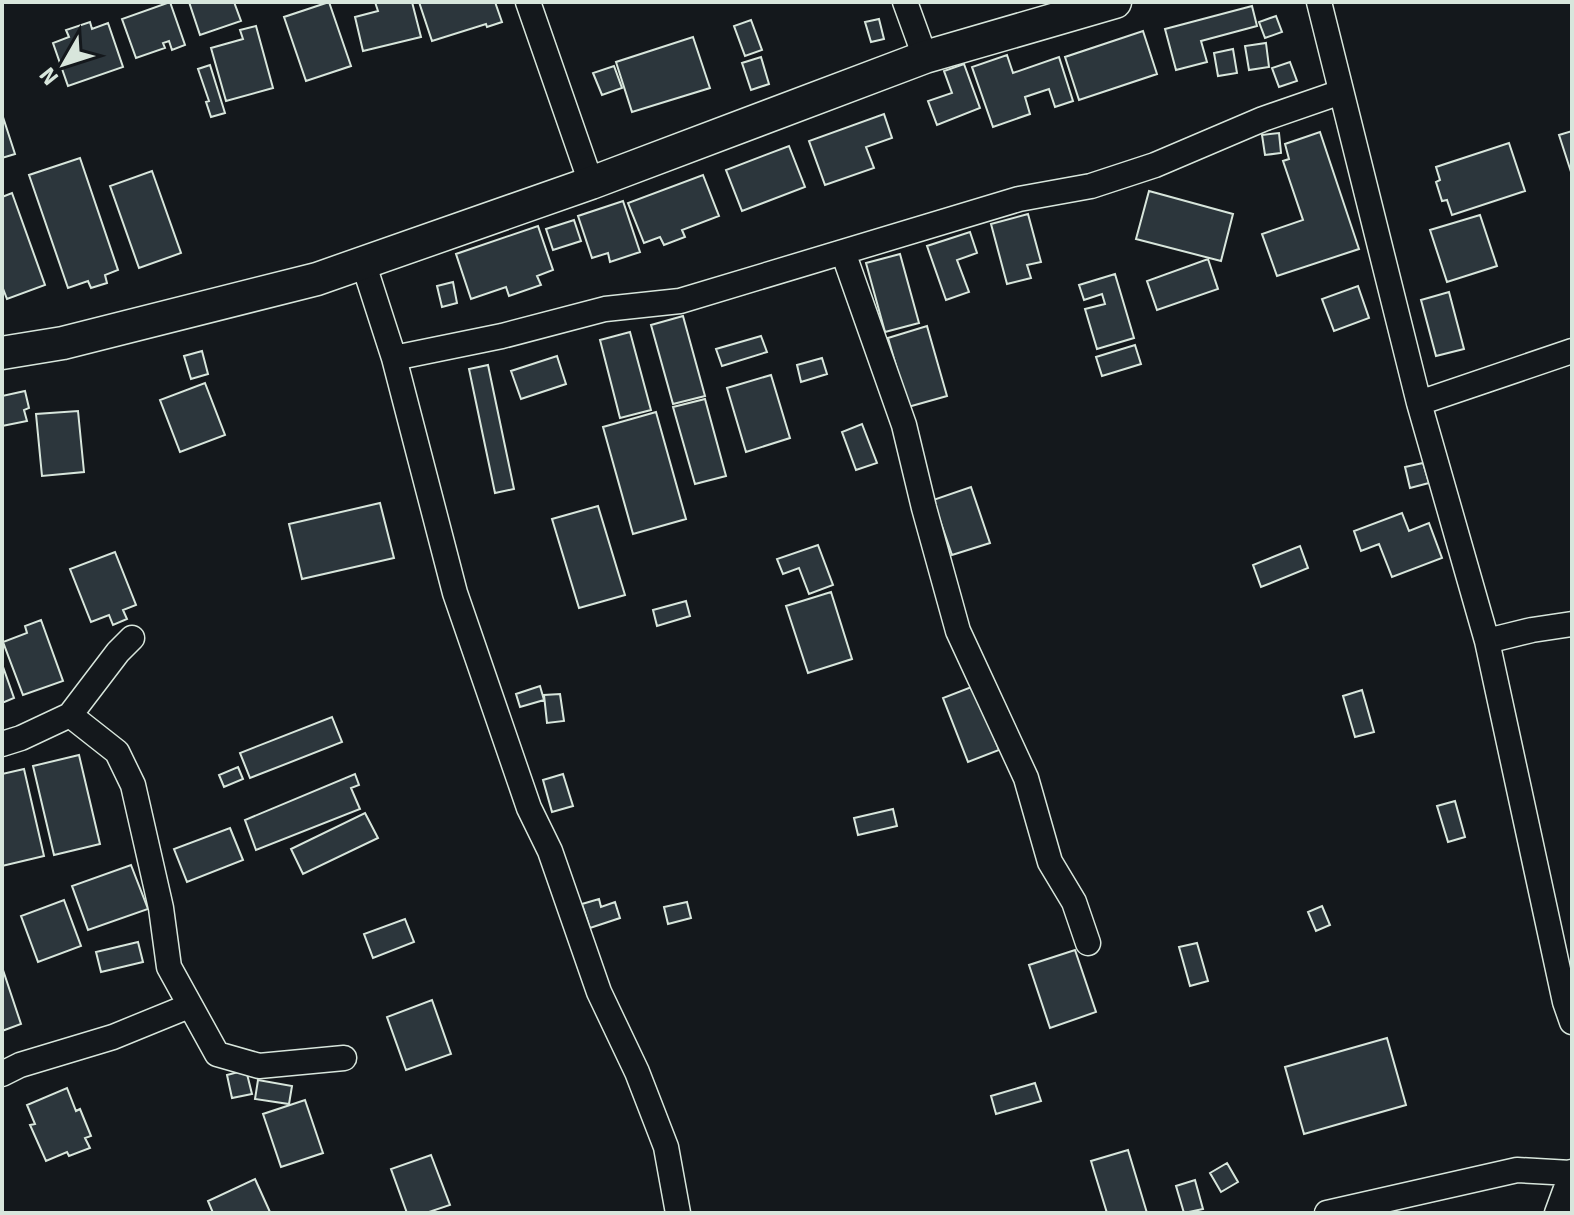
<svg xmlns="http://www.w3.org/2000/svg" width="1574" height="1215" font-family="Signika,sans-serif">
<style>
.building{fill:#2c363c;stroke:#d8e6dc;stroke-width:2}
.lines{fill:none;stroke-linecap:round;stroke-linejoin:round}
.street-casing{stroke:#d8e6dc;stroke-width:27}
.secondary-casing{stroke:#d8e6dc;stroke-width:35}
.street{stroke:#14181c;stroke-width:24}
.secondary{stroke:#14181c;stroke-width:32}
</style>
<rect width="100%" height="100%" fill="#14181c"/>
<path class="building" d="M 170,2 L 185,45 L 172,50 L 169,41 L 163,43 L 165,48 L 136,58 L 122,19 Z
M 189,2 L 234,2 L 241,21 L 200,35 Z
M 329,2 L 351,66 L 306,81 L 284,17 Z
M 375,2 L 412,2 L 421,37 L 363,51 L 355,17 L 378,11 Z
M 419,2 L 495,2 L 502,22 L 487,27 L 486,24 L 432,41 Z
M 1252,6 L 1257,26 L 1201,41 L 1207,62 L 1176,70 L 1165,29 Z
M 1276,16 L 1282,32 L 1265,38 L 1259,22 Z
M 879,19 L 884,39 L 871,42 L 865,22 Z
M 751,20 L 762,50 L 745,56 L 734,26 Z
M 90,22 L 92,29 L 108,23 L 123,67 L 68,86 L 53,43 L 69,37 L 66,30 Z
M 256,26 L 273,88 L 226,101 L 211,48 L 243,39 L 240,30 Z
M 1143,31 L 1157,74 L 1079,100 L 1065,57 Z
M 693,37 L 710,88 L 632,112 L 616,62 Z
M 1266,43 L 1269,67 L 1249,70 L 1245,46 Z
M 1233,49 L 1237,73 L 1218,76 L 1214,53 Z
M 1007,55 L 1013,73 L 1059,57 L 1073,101 L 1055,107 L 1049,89 L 1025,97 L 1030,114 L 993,127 L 972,67 Z
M 761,57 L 769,84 L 751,90 L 742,63 Z
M 1290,62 L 1297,81 L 1279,87 L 1272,68 Z
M 964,64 L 980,108 L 937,125 L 928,101 L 952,93 L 944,71 Z
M 210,65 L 225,113 L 211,117 L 206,102 L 209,101 L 198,69 Z
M 614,66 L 622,88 L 602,95 L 593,73 Z
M 2,114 L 15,154 L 2,158 Z
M 884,114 L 892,138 L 866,147 L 874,168 L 825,185 L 809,141 Z
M 1572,131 L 1572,175 L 1559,135 Z
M 1320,132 L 1359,249 L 1277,276 L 1262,234 L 1303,220 L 1283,161 L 1289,159 L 1285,144 Z
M 1279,133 L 1281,153 L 1265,155 L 1262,135 Z
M 1509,143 L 1525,191 L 1452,215 L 1447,200 L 1442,201 L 1436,182 L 1440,180 L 1436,167 Z
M 789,146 L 805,187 L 742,211 L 726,170 Z
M 80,158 L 118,270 L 105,275 L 107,283 L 91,288 L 88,281 L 68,288 L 29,175 Z
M 152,171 L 181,253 L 139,268 L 110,186 Z
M 703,175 L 719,216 L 682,230 L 685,237 L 664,245 L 660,237 L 644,243 L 628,203 Z
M 1149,191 L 1233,214 L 1221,261 L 1136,239 Z
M 12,193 L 45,285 L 7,299 L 2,286 L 2,197 Z
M 623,201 L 640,252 L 610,262 L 608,253 L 592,258 L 578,216 Z
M 1028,214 L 1041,262 L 1027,265 L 1031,278 L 1007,284 L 991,224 Z
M 1480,215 L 1497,266 L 1447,282 L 1430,230 Z
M 574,220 L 581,241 L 553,250 L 546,229 Z
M 538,226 L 553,270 L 537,276 L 541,285 L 509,296 L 506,287 L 471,299 L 456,254 Z
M 970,232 L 977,253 L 957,260 L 969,292 L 946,300 L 927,246 Z
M 900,254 L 919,323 L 885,332 L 866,263 Z
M 1208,259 L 1218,289 L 1157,310 L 1147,281 Z
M 1115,274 L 1134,338 L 1097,349 L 1085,309 L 1105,304 L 1102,294 L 1084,300 L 1079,285 Z
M 453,282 L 457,303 L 442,307 L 437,286 Z
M 1358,286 L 1369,318 L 1334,331 L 1322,299 Z
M 1449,292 L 1464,349 L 1436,356 L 1421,300 Z
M 683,316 L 705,396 L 673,404 L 651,325 Z
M 927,326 L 947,396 L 908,407 L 888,338 Z
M 630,332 L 651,410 L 620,418 L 600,340 Z
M 761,336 L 767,352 L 722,366 L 716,349 Z
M 1135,345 L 1141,364 L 1102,376 L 1096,357 Z
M 202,351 L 208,374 L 191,379 L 184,356 Z
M 557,356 L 566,384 L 521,399 L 511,371 Z
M 822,358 L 827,374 L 801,382 L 797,365 Z
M 488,365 L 514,489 L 495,493 L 469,369 Z
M 771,375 L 790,438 L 746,452 L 727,388 Z
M 205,383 L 225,435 L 180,452 L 160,400 Z
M 25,391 L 29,408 L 24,410 L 27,421 L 2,426 L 2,396 Z
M 705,399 L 726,476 L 695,484 L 673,407 Z
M 78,411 L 84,472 L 42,476 L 36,414 Z
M 656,412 L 686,519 L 633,534 L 603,427 Z
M 862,424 L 877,463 L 856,470 L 842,432 Z
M 1423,463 L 1429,483 L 1410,488 L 1405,467 Z
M 971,487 L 990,543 L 952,555 L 933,500 Z
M 380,503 L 394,558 L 302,579 L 289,524 Z
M 598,506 L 625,595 L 579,608 L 552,519 Z
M 1402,513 L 1409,531 L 1429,523 L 1442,558 L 1392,577 L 1379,544 L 1361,551 L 1354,531 Z
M 818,545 L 833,585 L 809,594 L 799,568 L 783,574 L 777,559 Z
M 1300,546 L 1308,568 L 1261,587 L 1253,565 Z
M 115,552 L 136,605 L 123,610 L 127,619 L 113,625 L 109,615 L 91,622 L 70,569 Z
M 831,592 L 852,659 L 808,673 L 786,606 Z
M 686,601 L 690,616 L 657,626 L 653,610 Z
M 41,620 L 63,681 L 23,695 L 3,642 L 27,633 L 25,626 Z
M 2,664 L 14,698 L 2,703 Z
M 540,686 L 544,700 L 520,707 L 516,694 Z
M 974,686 L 999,750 L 968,762 L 943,698 Z
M 1362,690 L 1374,732 L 1355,737 L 1343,696 Z
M 560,694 L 564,721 L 547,723 L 544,695 Z
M 332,717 L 342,742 L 250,778 L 240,753 Z
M 79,755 L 100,844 L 54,855 L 33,766 Z
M 238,767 L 243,779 L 224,787 L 219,775 Z
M 24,769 L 44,856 L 2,866 L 2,774 Z
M 355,774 L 359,785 L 351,788 L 360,809 L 256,850 L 245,820 Z
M 563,774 L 573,806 L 552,812 L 543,780 Z
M 1455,801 L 1465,837 L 1448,842 L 1437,806 Z
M 893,809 L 897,826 L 858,835 L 854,818 Z
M 365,813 L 378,838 L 303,874 L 291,849 Z
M 230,828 L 243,860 L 187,882 L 174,849 Z
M 131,865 L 148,909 L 88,930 L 72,886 Z
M 599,899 L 601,907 L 615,902 L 620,918 L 590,928 L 582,904 Z
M 64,900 L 81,946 L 38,962 L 21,916 Z
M 687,902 L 691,918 L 668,924 L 664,907 Z
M 1322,906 L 1330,925 L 1316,931 L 1308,912 Z
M 405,919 L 414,942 L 373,958 L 364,934 Z
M 138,942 L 143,962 L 101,972 L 96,952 Z
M 1197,943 L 1208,981 L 1190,986 L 1179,947 Z
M 1075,950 L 1096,1012 L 1050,1028 L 1029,965 Z
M 2,967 L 21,1024 L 2,1031 Z
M 432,1000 L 451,1054 L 406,1070 L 387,1017 Z
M 1387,1038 L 1406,1105 L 1304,1134 L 1285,1067 Z
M 246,1070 L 252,1094 L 232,1098 L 227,1075 Z
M 258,1080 L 292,1086 L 289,1104 L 255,1099 Z
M 1035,1083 L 1041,1101 L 996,1114 L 991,1096 Z
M 67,1088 L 76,1111 L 80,1109 L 91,1136 L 85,1138 L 90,1148 L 69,1156 L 67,1152 L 46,1161 L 30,1125 L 35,1124 L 27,1105 Z
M 305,1100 L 323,1153 L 281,1167 L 263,1114 Z
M 1128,1150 L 1147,1213 L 1107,1213 L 1091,1161 Z
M 431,1155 L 450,1205 L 426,1213 L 407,1213 L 391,1169 Z
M 1227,1163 L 1238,1182 L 1221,1192 L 1210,1173 Z
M 255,1179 L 270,1212 L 213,1213 L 208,1201 Z
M 1195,1180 L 1203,1209 L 1184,1213 L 1176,1186 Z"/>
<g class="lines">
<defs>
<path id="street" d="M 528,2 L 591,183
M 905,2 L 925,57
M 1319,2 L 1419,403 L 1487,641 L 1565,1002 L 1572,1022
M 843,252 L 904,425 L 924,508 L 958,631 L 1026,778 L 1050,862 L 1074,902 L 1088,943
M 363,262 L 394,358 L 455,593 L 529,808 L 550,851 L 599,992 L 637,1072 L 666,1147 L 678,1213
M 394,358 L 502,336 L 605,309 L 680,301 L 1019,199 L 1091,186 L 1155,165 L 1263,119 L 1341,92
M 1419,403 L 1572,351
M 1487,641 L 1532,630 L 1572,624
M 70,715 L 117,752 L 133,785 L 161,908 L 169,967 L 217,1054 L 259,1066 L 344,1058
M 2,744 L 21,738 L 70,715 L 118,652 L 132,638
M 2,1074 L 20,1065 L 113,1037 L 189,1006
M 1327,1213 L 1517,1170 L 1571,1173
M 1557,1213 L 1572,1172"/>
<path id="secondary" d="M 2,353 L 63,343 L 317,279 L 591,183 L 925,57 L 1115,2"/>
</defs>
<use href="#street" class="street-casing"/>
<use href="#secondary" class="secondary-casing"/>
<use href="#street" class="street"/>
<use href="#secondary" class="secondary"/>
</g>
<rect width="1574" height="1215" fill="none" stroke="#d8e6dc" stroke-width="8"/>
<g transform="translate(64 64) rotate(231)" stroke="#14181c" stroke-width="6" paint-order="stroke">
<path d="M0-6L14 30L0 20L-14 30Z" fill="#d8e6dc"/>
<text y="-12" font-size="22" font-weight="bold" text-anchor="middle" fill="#d8e6dc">N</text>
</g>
</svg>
